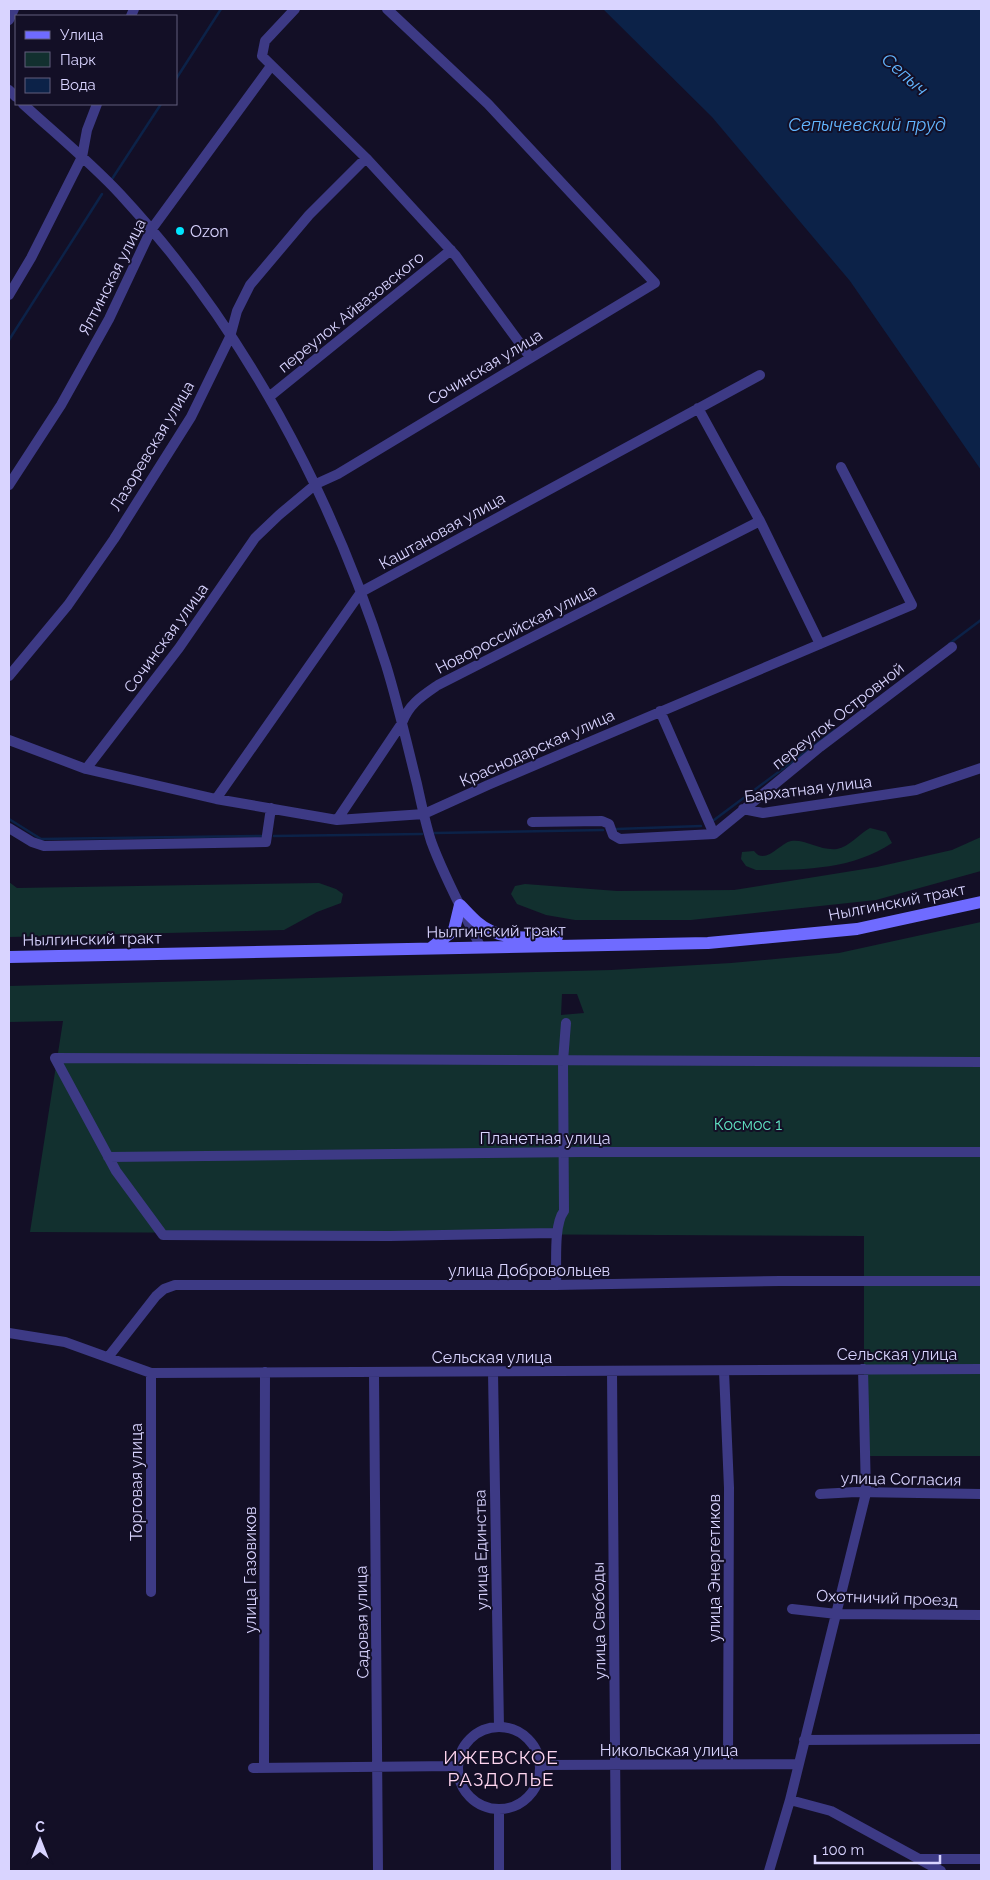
<svg xmlns="http://www.w3.org/2000/svg" width="990" height="1880" font-family="Raleway,sans-serif">
<style>
.green{fill:#12302f;fill-rule:evenodd}
.water{fill:#0c2248}
.lines{fill:none;stroke-linecap:round;stroke-linejoin:round}
.stream{stroke:#0c2248;stroke-width:2.5}
.street{stroke:#3d3a85;stroke-width:10}
.secondary{stroke:#6f6bff;stroke-width:12}
.poi-dot{fill:#00e5ff;stroke:#130f26;stroke-width:2}
.labels{text-anchor:middle;dominant-baseline:central;stroke-width:4;stroke-linejoin:round;paint-order:stroke}
.poi-label{font-size:16px;fill:#d9d4ff;stroke:#130f26;text-anchor:start}
.street-label{font-size:16px;fill:#d9d4ff;stroke:#130f26}
.park-label{font-size:16px;fill:#5fe0c0;stroke:#130f26}
.water-label{font-size:18px;font-style:italic;fill:#62b6ff;stroke:#130f26}
.quarter-label{font-size:19px;letter-spacing:1px;fill:#ffd6f0;stroke:#130f26}
</style>
<rect width="100%" height="100%" fill="#130f26"/>
<path class="green" d="M 870,828 L 886,832 L 892,843 C 852,870 802,870 756,870 L 746,866 L 741,859 L 742,852 L 754,851 C 765,866 780,843 791,841 C 806,839 820,851 837,849 C 849,847 859,834 870,828 Z
M 981,837 L 981,871 L 876,900 L 691,920 L 575,920 L 546,915 L 517,904 L 511,894 L 515,886 L 525,884 L 617,891 L 734,890 L 877,867 L 952,850 Z
M 9,882 L 17,888 L 319,883 L 336,889 L 343,894 L 341,903 L 317,912 L 284,930 L 9,937 Z
M 981,922 L 981,1456 L 864,1456 L 864,1236 L 30,1232 L 63,1021 L 9,1022 L 9,986 L 611,970 L 731,963 L 839,953 ZM 562,994 L 577,994 L 584,1013 L 561,1015 Z"/>
<path class="water" d="M 603,9 L 981,9 L 981,470 L 850,281 L 712,117 Z"/>
<g class="lines">
<path class="stream" d="M 176,79 L 221,9
M 112,179 L 161,104
M 9,340 L 102,194
M 949,644 L 981,620
M 9,819 L 41,839 L 261,836
M 714,820 L 835,730
M 617,829 L 701,826
M 435,833 L 603,830
M 274,836 L 422,834"/>
<path class="street" d="M 295,9 L 265,41 L 262,56 L 366,158 L 456,256 L 530,357
M 131,16 L 134,9
M 9,20 L 14,9
M 9,90 L 16,97
M 23,104 C 56,134 90,162 120,194 C 243,326 332,494 386,665 C 398,704 407,744 417,784 C 421,802 425,822 431,841 C 444,877 464,913 481,948
M 9,295 L 31,258 L 82,157 L 87,130 L 97,104
M 269,397 L 451,250
M 698,408 L 760,521 L 820,644
M 9,485 L 61,405 L 109,319 L 151,230 L 271,66
M 9,676 L 68,605 L 114,539 L 191,417 L 230,337 L 237,311 L 250,285 L 309,215 L 366,158
M 660,711 L 714,834
M 9,740 L 86,769 L 216,799 L 337,820 L 424,814 L 488,785 L 912,605 L 841,467
M 86,769 L 179,648 L 255,538 L 279,515 L 316,484 L 338,474 L 655,283 L 488,104 L 387,9
M 216,799 L 361,592 L 760,375
M 743,809 L 763,813 L 916,790 L 981,768
M 337,820 L 402,723 C 409,704 422,696 438,685 L 760,521
M 532,822 L 602,821 L 609,824 L 613,835 L 620,839 L 714,834 L 820,747 L 952,647
M 9,828 L 32,842 L 44,846 L 266,842 L 271,808
M 108,1157 L 582,1152 L 981,1152
M 556,1233 L 390,1236 L 163,1235 L 116,1171 L 55,1058 L 981,1062
M 556,1285 C 557,1266 553,1225 564,1211 L 563,1061 L 566,1023
M 9,1333 L 65,1342 L 151,1373 L 981,1369
M 109,1356 L 156,1296 L 164,1289 L 175,1285 L 556,1285 L 780,1281 L 981,1281
M 612,1371 L 616,1871
M 724,1371 L 729,1488 L 728,1764
M 493,1372 L 499,1727
M 151,1373 L 151,1592
M 374,1373 L 378,1871
M 820,1494 L 856,1492 L 981,1494
M 792,1609 L 837,1614 L 981,1615
M458 1768a41 41 0 1 1 82 0a41 41 0 1 1-82 0Z
M 804,1740 L 981,1739
M 540,1765 L 798,1764
M 253,1768 L 457,1766
M 264,1768 L 265,1372
M 790,1800 L 831,1811 L 941,1871
M 920,1859 L 981,1859
M 499,1871 L 499,1810
M 769,1871 L 790,1800 L 866,1493 L 863,1369"/>
<path class="secondary" d="M 460,905 C 466,911 471,917 477,922 C 500,942 528,937 557,937
M 431,948 L 454,930 L 460,905
M 9,957 L 708,943 L 857,929 L 981,902"/>
</g>
<circle class="poi-dot" cx="180" cy="231" r="5"/>
<g class="labels">
<g class="poi-label">
<text x="190" y="231">Ozon</text>
</g>
<g class="street-label">
<text transform="translate(112 277) rotate(-63)">Ялтинская улица</text>
<text transform="translate(351 312) rotate(-39)">переулок Айвазовского</text>
<text transform="translate(485 367) rotate(-31)">Сочинская улица</text>
<text transform="translate(152 446) rotate(-59)">Лазоревская улица</text>
<text transform="translate(442 531) rotate(-29)">Каштановая улица</text>
<text transform="translate(516 629) rotate(-27)">Новороссийская улица</text>
<text transform="translate(166 638) rotate(-54)">Сочинская улица</text>
<text transform="translate(838 716) rotate(-38)">переулок Островной</text>
<text transform="translate(537 748) rotate(-24)">Краснодарская улица</text>
<text transform="translate(808 789) rotate(-7)">Бархатная улица</text>
<text transform="translate(897 902) rotate(-11)">Нылгинский тракт</text>
<text transform="translate(496 931) rotate(-1)">Нылгинский тракт</text>
<text transform="translate(92 939) rotate(-1)">Нылгинский тракт</text>
<text x="545" y="1138">Планетная улица</text>
<text x="529" y="1270">улица Добровольцев</text>
<text x="897" y="1354">Сельская улица</text>
<text x="492" y="1357">Сельская улица</text>
<text transform="translate(901 1479) rotate(1)">улица Согласия</text>
<text transform="translate(136 1482) rotate(-90)">Торговая улица</text>
<text transform="translate(481 1550) rotate(-91)">улица Единства</text>
<text transform="translate(714 1568) rotate(-90)">улица Энергетиков</text>
<text transform="translate(250 1570) rotate(-90)">улица Газовиков</text>
<text transform="translate(887 1598) rotate(2)">Охотничий проезд</text>
<text transform="translate(599 1621) rotate(-91)">улица Свободы</text>
<text transform="translate(362 1622) rotate(-91)">Садовая улица</text>
<text x="669" y="1750">Никольская улица</text>
</g>
<g class="park-label">
<text x="748" y="1124">Космос 1</text>
</g>
<g class="water-label">
<text transform="translate(905 74) rotate(41)">Сепыч</text>
<text x="867" y="124">Сепычевский пруд</text>
</g>
<g class="quarter-label">
<text x="501" y="1757">ИЖЕВСКОЕ<tspan x="501" dy="22">РАЗДОЛЬЕ</tspan></text>
</g>
</g>
<rect width="990" height="1880" fill="none" stroke="#d9d4ff" stroke-width="20"/>
<rect x="15" y="15" width="162" height="90" fill="#130f26" stroke="#625e7d"/>
<rect x="25" y="31" width="25" height="8" fill="#6f6bff" stroke="#625e7d"/>
<text x="60" y="40" font-size="15" fill="#d9d4ff">Улица</text>
<rect x="25" y="52" width="25" height="15" fill="#12302f" stroke="#625e7d"/>
<text x="60" y="65" font-size="15" fill="#d9d4ff">Парк</text>
<rect x="25" y="78" width="25" height="15" fill="#0c2248" stroke="#625e7d"/>
<text x="60" y="90" font-size="15" fill="#d9d4ff">Вода</text>
<g transform="translate(40 1840)" stroke="#130f26" stroke-width="4" paint-order="stroke">
<path d="M0-4L9 19L0 12L-9 19Z" fill="#d9d4ff"/>
<text y="-8" font-size="14" font-weight="bold" text-anchor="middle" fill="#d9d4ff">С</text>
</g>
<path d="M815 1855v8h125v-8" fill="none" stroke="#d9d4ff" stroke-width="2.5"/>
<text x="822" y="1855" font-size="15" fill="#d9d4ff" stroke="#130f26" stroke-width="4" paint-order="stroke">100 m</text>
</svg>
